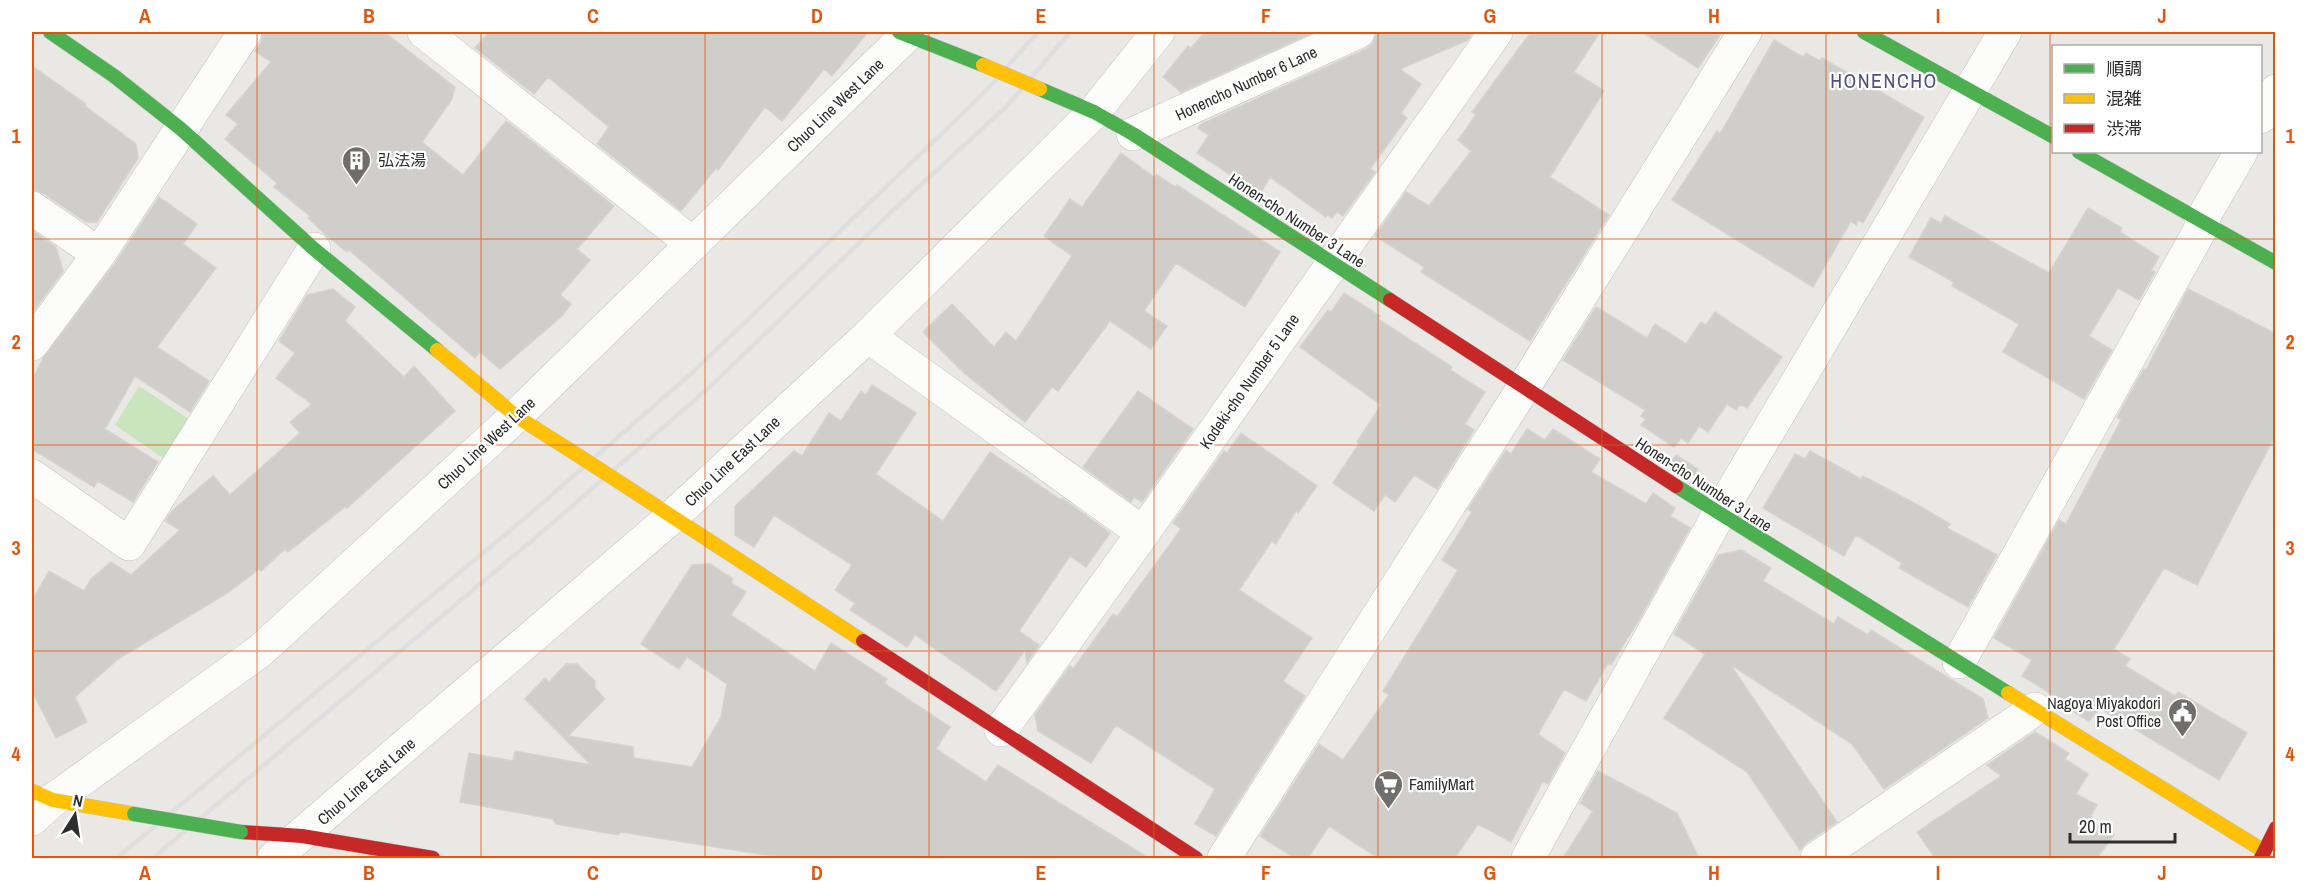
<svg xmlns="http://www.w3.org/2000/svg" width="2307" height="890" font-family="'Archivo Narrow','Noto Sans JP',sans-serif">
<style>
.green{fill:#c9e5be}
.building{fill:#cfceca;stroke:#d5d3cf;stroke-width:1.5}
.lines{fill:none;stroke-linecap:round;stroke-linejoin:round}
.street-casing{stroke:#c4c3c3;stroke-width:34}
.fast-casing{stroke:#c4c3c3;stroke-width:15}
.slow-casing{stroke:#c4c3c3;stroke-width:15}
.jam-casing{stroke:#c4c3c3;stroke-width:15}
.street{stroke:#fcfcfb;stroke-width:33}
.fast{stroke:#4caf50;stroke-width:14}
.slow{stroke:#ffc107;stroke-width:14}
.jam{stroke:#c62828;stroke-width:14}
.rail{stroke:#dfdfe0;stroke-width:4.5}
.fast-bridge-casing{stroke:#c4c3c3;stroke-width:15;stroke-linecap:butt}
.slow-bridge-casing{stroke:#c4c3c3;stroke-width:15;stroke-linecap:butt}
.fast-bridge{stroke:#4caf50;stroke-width:14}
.slow-bridge{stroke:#ffc107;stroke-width:14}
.grid{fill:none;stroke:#df570e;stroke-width:1.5;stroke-opacity:0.55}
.labels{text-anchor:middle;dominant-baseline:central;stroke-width:4.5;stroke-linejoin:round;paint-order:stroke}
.street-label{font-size:16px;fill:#2d2d2d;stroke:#fff}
.poi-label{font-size:16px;fill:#2d2d2d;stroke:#fff;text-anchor:start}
.quarter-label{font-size:20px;letter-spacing:1.5px;fill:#4e517d;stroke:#fff}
.neatline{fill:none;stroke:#df570e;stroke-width:2}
.grid-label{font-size:20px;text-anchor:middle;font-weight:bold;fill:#df570e}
</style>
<rect width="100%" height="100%" fill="#eae8e4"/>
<path class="green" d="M 139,386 L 199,426 L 173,465 L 115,425 Z"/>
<path class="building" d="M 263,32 L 384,32 L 455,87 L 452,99 L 422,142 L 463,175 L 506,121 L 614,206 L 577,249 L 590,260 L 560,295 L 571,304 L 562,316 L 500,369 L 480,352 L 475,358 L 349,250 L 347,252 L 326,235 L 308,218 L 310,216 L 274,187 L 277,183 L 225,139 L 238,124 L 226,115 L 271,62 L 255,51 L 261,42 Z
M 489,32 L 868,32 L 832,76 L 824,69 L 782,121 L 765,107 L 718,170 L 716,168 L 681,211 L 597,144 L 609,127 L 548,77 L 534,94 L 475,48 Z
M 1205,32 L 1314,32 L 1181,92 L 1163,77 L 1188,46 L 1191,48 Z
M 1384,32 L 1473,32 L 1468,40 L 1400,69 L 1421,84 L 1401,113 L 1407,118 L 1370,169 L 1375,172 L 1343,216 L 1337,212 L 1332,218 L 1327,214 L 1326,217 L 1270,177 L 1260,194 L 1197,153 L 1209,135 L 1198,128 L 1201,124 L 1366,49 L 1373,43 L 1376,35 Z
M 1531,32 L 1600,32 L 1574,72 L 1604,91 L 1550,177 L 1609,215 L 1530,341 L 1421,272 L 1424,267 L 1375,236 L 1406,192 L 1429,206 L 1471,151 L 1458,140 L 1476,115 L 1472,112 Z
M 1642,32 L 1722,32 L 1698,68 Z
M 1774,40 L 1803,57 L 1806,53 L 1820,61 L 1822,58 L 1924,117 L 1863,223 L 1858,220 L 1856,225 L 1851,221 L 1813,287 L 1672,200 L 1717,131 L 1720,134 Z
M 32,66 L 86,104 L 85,106 L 136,144 L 138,158 L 97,222 L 86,222 L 43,193 L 32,190 Z
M 1121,153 L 1154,177 L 1156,174 L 1175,187 L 1177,185 L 1280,252 L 1245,307 L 1176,263 L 1144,311 L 1167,326 L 1151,349 L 1110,321 L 1058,391 L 1052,387 L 1025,422 L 964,373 L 923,332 L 952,304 L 994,347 L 1006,332 L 1016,341 L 1072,256 L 1044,236 L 1070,199 L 1082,207 Z
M 159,197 L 197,224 L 183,244 L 216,268 L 157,347 L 209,381 L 190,412 L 135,376 L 105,429 L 158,462 L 133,502 L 98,481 L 94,487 L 32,449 L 32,380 L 44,357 L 114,265 Z
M 2088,208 L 2122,228 L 2120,232 L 2159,257 L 2151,270 L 2155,272 L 2139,300 L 2118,288 L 2089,336 L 2112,350 L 2084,399 L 2003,352 L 2019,324 L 1952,286 L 1954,282 L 1909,257 L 1931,218 L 1941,223 L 1945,216 L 2049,273 Z
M 32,230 L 56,247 L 63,271 L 32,313 Z
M 333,289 L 355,307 L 345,321 L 404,377 L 414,366 L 455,411 L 347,508 L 346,506 L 288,552 L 285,549 L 261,571 L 259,569 L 229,592 L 118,659 L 75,697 L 87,722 L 56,738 L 32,691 L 32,601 L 49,571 L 84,591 L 91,579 L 111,562 L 131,575 L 180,530 L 165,521 L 172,511 L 213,476 L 230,495 L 300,433 L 290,422 L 312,404 L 276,378 L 295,353 L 279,341 L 307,295 Z
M 2188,289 L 2276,334 L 2276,434 L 2197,585 L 2164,568 L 2114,649 L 2130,659 L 2125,666 L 2175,696 L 2178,692 L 2247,733 L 2219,780 L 2100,708 L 2089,721 L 2068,708 L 2071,706 L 2022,676 L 2032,660 L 1994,638 L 2059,520 L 2066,524 L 2121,420 L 2117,417 L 2144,369 L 2146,370 Z
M 1344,293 L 1380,316 L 1378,319 L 1452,367 L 1450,370 L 1485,392 L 1465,424 L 1474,430 L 1437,489 L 1414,475 L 1395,502 L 1385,495 L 1374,511 L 1333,483 L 1359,444 L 1357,442 L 1381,405 L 1300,347 L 1328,310 L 1331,312 Z
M 1596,307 L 1647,338 L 1655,324 L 1686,344 L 1701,322 L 1706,325 L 1715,312 L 1782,357 L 1747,408 L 1740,404 L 1736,410 L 1727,404 L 1708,432 L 1699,426 L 1688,443 L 1681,438 L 1674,447 L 1641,425 L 1646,419 L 1641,416 L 1645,410 L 1563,360 Z
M 872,385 L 916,413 L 876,474 L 943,521 L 990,452 L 1061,500 L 1062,498 L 1110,533 L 1086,567 L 1070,556 L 1019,631 L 1039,645 L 1027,662 L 1025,650 L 996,691 L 915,635 L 907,647 L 850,610 L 855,603 L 835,590 L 852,565 L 774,515 L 754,547 L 735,535 L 735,506 L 794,451 L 802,456 L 829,413 L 841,421 L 861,391 L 866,395 Z
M 1138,391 L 1193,429 L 1142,502 L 1134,497 L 1131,502 L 1083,467 Z
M 1527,429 L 1545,440 L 1553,429 L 1600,459 L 1591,472 L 1646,504 L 1653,493 L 1675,508 L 1670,516 L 1690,528 L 1640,618 L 1611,665 L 1608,663 L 1586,701 L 1564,689 L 1538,734 L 1565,753 L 1548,784 L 1543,781 L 1511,842 L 1478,824 L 1455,858 L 1378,858 L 1329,826 L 1308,858 L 1295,858 L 1260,836 L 1319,744 L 1343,760 L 1389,695 L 1383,691 L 1458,570 L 1442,560 L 1472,512 L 1468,509 L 1506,450 L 1511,454 Z
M 1241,433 L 1317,486 L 1298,513 L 1296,511 L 1276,544 L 1272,541 L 1239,590 L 1312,638 L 1283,681 L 1305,696 L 1216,836 L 1195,824 L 1215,789 L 1116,725 L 1091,763 L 1038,731 L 1035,715 L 1070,666 L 1073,669 L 1113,614 L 1117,617 L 1181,529 L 1173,523 L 1224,451 L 1227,453 Z
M 1810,451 L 1861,479 L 1863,476 L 1916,504 L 1950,524 L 1947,528 L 1997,555 L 1968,607 L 1899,568 L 1902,563 L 1856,535 L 1844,556 L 1763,508 L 1795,454 L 1805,459 Z
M 1676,455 L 1698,469 L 1694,475 L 1672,461 Z
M 1741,550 L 1771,568 L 1763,581 L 1834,624 L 1838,617 L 1868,635 L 1871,630 L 1983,699 L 1988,718 L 1884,789 L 1852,744 L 1730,664 L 1837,822 L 1806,843 L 1800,850 L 1747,772 L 1664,718 L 1705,654 L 1674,634 L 1718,555 Z
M 710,564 L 733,579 L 731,583 L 746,592 L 731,615 L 815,671 L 831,643 L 887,679 L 884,683 L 950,727 L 936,749 L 986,782 L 998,765 L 1149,858 L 785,858 L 621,832 L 618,835 L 556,824 L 553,819 L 460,802 L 469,753 L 513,761 L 515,751 L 591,765 L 525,699 L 545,678 L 549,682 L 566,664 L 577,664 L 595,681 L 595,688 L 605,699 L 568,736 L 633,747 L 634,758 L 692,767 L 721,717 L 727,684 L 687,657 L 679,669 L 641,644 L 692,565 Z
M 2035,732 L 2069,753 L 2065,759 L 2088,774 L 2076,794 L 2097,805 L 2089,819 L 2114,835 L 2097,858 L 1935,858 L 1917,832 L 2001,776 L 1987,765 Z
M 1598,771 L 1677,813 L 1699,858 L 1563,858 L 1593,811 L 1580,803 Z"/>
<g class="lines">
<defs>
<path id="street" d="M 424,32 L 693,244
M 2260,117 L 2276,91
M 1133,134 L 1358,32
M 32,208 L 99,254
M 2201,221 L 2241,152
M 868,336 L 1143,533
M 32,344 L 99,254 L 245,32
M 32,476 L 129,544 L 314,249
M 1959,662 L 2204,223
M 1001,730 L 1143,533 L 1496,32
M 32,819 L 53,800 L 260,651 L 516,416 L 910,32
M 274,858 L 673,516 L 868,336 L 1094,112 L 1158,32
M 1224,858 L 1524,387 L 1745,32
M 1528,858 L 1719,514 L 2005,32
M 1817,858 L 2035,709"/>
<path id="fast" d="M 50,32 L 114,76 L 181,129 L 314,249 L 437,350
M 899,32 L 983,65
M 1864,32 L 2054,137
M 1040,89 L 1094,112 L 1133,134 L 1390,300
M 2079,152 L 2276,263
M 1676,486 L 2008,693"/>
<path id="slow" d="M 437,350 L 516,416 L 579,456
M 630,489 L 863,641
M 2008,693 L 2264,851
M 32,791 L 53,800 L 134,814"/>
<path id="jam" d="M 1390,300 L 1676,486
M 863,641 L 1196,858
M 241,832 L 302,836 L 433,858
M 2261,858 L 2276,828"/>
</defs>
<use href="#street" class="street-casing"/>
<use href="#fast" class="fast-casing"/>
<use href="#slow" class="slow-casing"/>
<use href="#jam" class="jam-casing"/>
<use href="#street" class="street"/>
<use href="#fast" class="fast"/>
<use href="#slow" class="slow"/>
<use href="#jam" class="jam"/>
<path class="rail" d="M 117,858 L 524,519 L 694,371 L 983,94 L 1038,32
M 153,858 L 541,533 L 712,385 L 889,214 L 1006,107 L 1070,32"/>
<defs>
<path id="fast-bridge" d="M 134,814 L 241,832"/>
<path id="slow-bridge" d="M 983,65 L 1040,89
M 579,456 L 630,489"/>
</defs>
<use href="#fast-bridge" class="fast-bridge-casing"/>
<use href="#slow-bridge" class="slow-bridge-casing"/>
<use href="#fast-bridge" class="fast-bridge"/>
<use href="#slow-bridge" class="slow-bridge"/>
</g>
<path class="grid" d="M 257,32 L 257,858M 481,32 L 481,858M 705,32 L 705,858M 929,32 L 929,858M 1154,32 L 1154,858M 1378,32 L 1378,858M 1602,32 L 1602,858M 1826,32 L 1826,858M 2050,32 L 2050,858M 32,239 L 2276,239M 32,445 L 2276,445M 32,651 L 2276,651"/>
<defs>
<symbol id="building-pin" viewBox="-11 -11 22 30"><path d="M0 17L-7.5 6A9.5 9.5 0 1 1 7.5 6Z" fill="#6f6e6d" stroke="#fff"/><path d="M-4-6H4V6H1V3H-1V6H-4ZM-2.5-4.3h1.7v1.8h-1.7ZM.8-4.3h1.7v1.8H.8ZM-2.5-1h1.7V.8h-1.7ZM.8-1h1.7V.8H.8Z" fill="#fff"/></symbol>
<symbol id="civic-pin" viewBox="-11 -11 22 30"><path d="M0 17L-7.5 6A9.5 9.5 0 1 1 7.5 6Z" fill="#6f6e6d" stroke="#fff"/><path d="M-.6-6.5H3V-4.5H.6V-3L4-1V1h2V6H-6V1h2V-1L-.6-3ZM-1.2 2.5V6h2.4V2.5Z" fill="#fff"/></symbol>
<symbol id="supermarket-pin" viewBox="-11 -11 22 30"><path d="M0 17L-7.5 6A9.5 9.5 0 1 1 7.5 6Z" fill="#6f6e6d" stroke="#fff"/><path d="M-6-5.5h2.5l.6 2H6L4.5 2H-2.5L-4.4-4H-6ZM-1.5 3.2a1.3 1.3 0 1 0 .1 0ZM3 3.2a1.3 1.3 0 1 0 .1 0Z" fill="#fff"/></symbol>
</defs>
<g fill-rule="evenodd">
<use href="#building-pin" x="340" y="144" width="33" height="45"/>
<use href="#civic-pin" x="2166" y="696" width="33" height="45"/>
<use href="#supermarket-pin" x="1372" y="768" width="33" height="45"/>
</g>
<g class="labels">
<g class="street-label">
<text transform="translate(1246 83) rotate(-25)">Honencho Number 6 Lane</text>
<text transform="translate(835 105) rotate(-44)">Chuo Line West Lane</text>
<text transform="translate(1297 220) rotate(33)">Honen-cho Number 3 Lane</text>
<text transform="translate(1249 381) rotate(-55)">Kodeki-cho Number 5 Lane</text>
<text transform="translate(486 443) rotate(-43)">Chuo Line West Lane</text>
<text transform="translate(732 461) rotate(-43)">Chuo Line East Lane</text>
<text transform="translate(1704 484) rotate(33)">Honen-cho Number 3 Lane</text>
<text transform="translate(366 781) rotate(-41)">Chuo Line East Lane</text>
</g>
<g class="poi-label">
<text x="378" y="160">弘法湯</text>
<text x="2161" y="703" text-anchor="end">Nagoya Miyakodori<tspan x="2161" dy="18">Post Office</tspan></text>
<text x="1409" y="784">FamilyMart</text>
</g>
<g class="quarter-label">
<text x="1884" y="80">HONENCHO</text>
</g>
</g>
<rect width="2307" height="890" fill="none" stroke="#ffffff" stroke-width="66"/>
<rect x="2052" y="45" width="210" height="108" fill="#ffffff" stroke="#ababab" stroke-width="1.5"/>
<rect x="2064" y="64" width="30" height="9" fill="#4caf50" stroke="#ababab" stroke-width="1.5"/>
<text x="2106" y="75" font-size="18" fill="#2d2d2d">順調</text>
<rect x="2064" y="94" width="30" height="9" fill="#ffc107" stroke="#ababab" stroke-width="1.5"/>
<text x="2106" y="105" font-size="18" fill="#2d2d2d">混雑</text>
<rect x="2064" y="124" width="30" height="9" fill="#c62828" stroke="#ababab" stroke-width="1.5"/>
<text x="2106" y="135" font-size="18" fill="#2d2d2d">渋滞</text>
<g transform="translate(75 815) rotate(12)" stroke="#ffffff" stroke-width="4.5" paint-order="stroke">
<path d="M0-4.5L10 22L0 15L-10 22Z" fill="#2d2d2d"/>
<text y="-9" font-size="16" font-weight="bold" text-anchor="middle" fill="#2d2d2d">N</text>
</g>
<path d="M2070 833v9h105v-9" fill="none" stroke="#2d2d2d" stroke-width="3"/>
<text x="2079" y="833" font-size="18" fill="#2d2d2d" stroke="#ffffff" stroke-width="4.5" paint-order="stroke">20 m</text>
<rect x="33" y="33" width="2241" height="824" class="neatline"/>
<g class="grid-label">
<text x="145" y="23">A</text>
<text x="369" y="23">B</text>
<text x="593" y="23">C</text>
<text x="817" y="23">D</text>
<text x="1041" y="23">E</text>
<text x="1266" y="23">F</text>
<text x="1490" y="23">G</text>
<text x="1714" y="23">H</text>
<text x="1938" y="23">I</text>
<text x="2162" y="23">J</text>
<text x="16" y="143">1</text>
<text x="2290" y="143">1</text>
<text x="16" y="349">2</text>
<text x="2290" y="349">2</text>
<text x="16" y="555">3</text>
<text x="2290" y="555">3</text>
<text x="16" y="761">4</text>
<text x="2290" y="761">4</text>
<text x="145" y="880">A</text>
<text x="369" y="880">B</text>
<text x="593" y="880">C</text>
<text x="817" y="880">D</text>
<text x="1041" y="880">E</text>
<text x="1266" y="880">F</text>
<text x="1490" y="880">G</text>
<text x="1714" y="880">H</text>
<text x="1938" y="880">I</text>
<text x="2162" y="880">J</text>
</g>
</svg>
